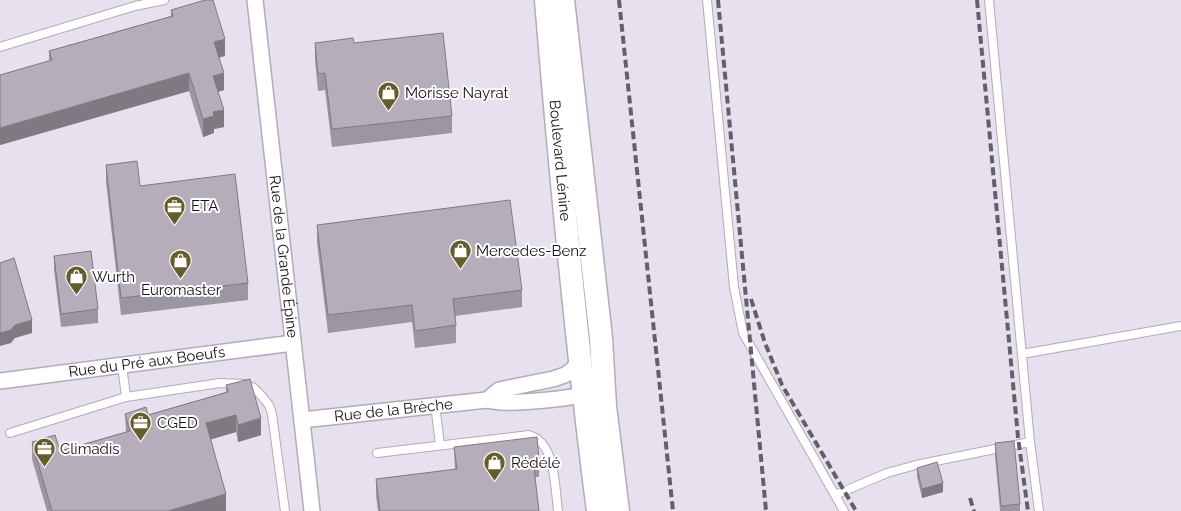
<svg xmlns="http://www.w3.org/2000/svg" width="1181" height="511" font-family="Raleway,sans-serif">
<style>
.lines{fill:none;stroke-linecap:round;stroke-linejoin:round}
.service-casing{stroke:#b2abb8;stroke-width:10}
.minor-casing{stroke:#b2abb8;stroke-width:18}
.primary-casing{stroke:#b2abb8;stroke-width:25}
.service{stroke:#fff;stroke-width:8}
.minor{stroke:#fff;stroke-width:15}
.primary{stroke:#fff;stroke-width:22}
.rail{stroke:#656068;stroke-width:4;stroke-dasharray:8 4;stroke-linecap:butt}
.wall{fill:#9c96a0}
.shaded-wall{fill:#7f7a82}
.building{fill:#b5aeba;stroke:#7f7a82}
.labels{text-anchor:middle;dominant-baseline:central;stroke-width:4;stroke-linejoin:round;paint-order:stroke}
.poi-label{font-size:15px;fill:#131115;stroke:#fff;text-anchor:start}
.street-label{font-size:15px;fill:#131115;stroke:#fff}
</style>
<rect width="100%" height="100%" fill="#e8e0ee"/>
<g class="lines">
<defs>
<path id="service" d="M 707,0 L 734,287 L 743,333 L 844,511
M 989,0 L 1030,442 L 1039,511
M 0,47 L 135,6 L 164,0
M 1022,354 L 1181,326
M 122,365 L 126,397
M 435,405 L 440,445
M 10,433 L 126,397 L 220,383 L 244,384 L 254,388 L 260,394 L 269,405 L 272,414 L 285,511
M 377,453 L 529,435 C 556,442 555,489 558,511
M 835,495 L 887,473 L 916,465 L 1030,442"/>
<g id="minor">
<path id="s1" d="M 255,0 L 312,511"/>
<path id="s2" d="M 0,381 L 293,343"/>
<path d="M 487,400 L 499,390 L 553,379 L 565,375 L 572,370 L 580,361"/>
<path id="s3" d="M 302,420 L 487,400 C 492,401 497,402 502,402 C 517,403 581,399 590,391"/>
</g>
<g id="primary">
<path id="s4" d="M 546,0 C 560,171 576,341 598,511"/>
<path d="M 563,0 L 601,338 L 605,406 L 618,511"/>
</g>
</defs>
<use href="#service" class="service-casing"/>
<use href="#minor" class="minor-casing"/>
<use href="#primary" class="primary-casing"/>
<use href="#service" class="service"/>
<use href="#minor" class="minor"/>
<use href="#primary" class="primary"/>
<path class="rail" d="M 619,0 L 673,511
M 718,0 L 766,511
M 977,0 L 1018,437 L 1028,511
M 751,299 L 765,343 L 782,385 L 856,511
M 970,498 L 974,511"/>
</g>
<path class="wall" d="M 171,10 L 225,56 L 219,57 L 224,90 L 218,92 L 224,127 L 214,129 L 214,133 L 203,137 L 189,91 L 0,145 L 0,75 L 49,61 L 49,51 L 171,16 Z
M 315,43 L 354,43 L 452,116 L 452,133 L 332,147 L 325,90 L 318,91 L 315,60 Z
M 106,165 L 140,186 L 248,283 L 248,300 L 121,315 L 106,182 Z
M 317,225 L 522,290 L 522,307 L 455,316 L 456,325 L 456,343 L 415,348 L 412,322 L 328,333 L 317,243 Z
M 54,256 L 98,309 L 98,323 L 61,327 L 54,270 Z
M 226,385 L 261,435 L 238,442 L 236,432 L 210,439 L 226,511 L 47,511 L 32,459 L 32,442 L 60,451 L 126,432 L 125,414 L 148,415 L 226,392 Z
M 995,443 L 1020,504 L 1020,511 L 1000,511 L 995,456 Z
M 454,447 L 539,459 L 539,477 L 535,477 L 539,511 L 378,511 L 376,496 L 376,479 L 455,470 Z
M 917,468 L 943,492 L 922,498 L 917,477 Z"/>
<path class="shaded-wall" d="M 225,39 L 225,56 L 214,59 L 214,42 Z
M 189,73 L 189,91 L 0,145 L 0,128 Z
M 224,73 L 224,90 L 213,93 L 213,76 Z
M 224,110 L 224,127 L 214,129 L 214,133 L 203,137 L 203,119 L 213,112 Z
M 32,320 L 32,333 L 15,338 L 11,343 L 0,346 L 0,333 L 15,325 Z
M 236,415 L 236,432 L 206,441 L 206,423 Z
M 261,418 L 261,435 L 238,442 L 238,425 Z
M 943,483 L 943,492 L 922,498 L 922,489 Z
M 226,494 L 226,511 L 168,511 Z"/>
<path class="building" d="M 205,0 L 213,0 L 225,39 L 214,42 L 224,73 L 213,76 L 224,110 L 213,112 L 214,116 L 203,119 L 189,73 L 0,128 L 0,75 L 52,60 L 49,51 L 173,16 L 171,10 Z
M 443,33 L 452,116 L 332,129 L 325,73 L 318,74 L 315,43 L 353,38 L 354,43 Z
M 137,161 L 140,186 L 235,174 L 248,283 L 121,298 L 106,165 Z
M 510,200 L 522,290 L 453,299 L 456,325 L 415,331 L 412,305 L 328,315 L 317,225 Z
M 91,251 L 98,309 L 61,314 L 54,256 Z
M 14,258 L 32,320 L 15,325 L 11,330 L 0,333 L 0,263 Z
M 250,379 L 261,418 L 238,425 L 236,415 L 206,423 L 226,494 L 168,511 L 52,511 L 32,442 L 55,435 L 60,451 L 130,431 L 125,414 L 146,407 L 148,415 L 228,392 L 226,385 Z
M 537,437 L 539,459 L 533,460 L 539,511 L 380,511 L 376,479 L 457,469 L 454,447 Z
M 1014,441 L 1020,504 L 1001,506 L 995,443 Z
M 937,462 L 943,483 L 922,489 L 917,468 Z"/>
<defs>
<symbol id="shop-pin" viewBox="-11 -11 22 30"><path d="M0 17L-7.5 6A9.5 9.5 0 1 1 7.5 6Z" fill="#655e2a" stroke="#fff"/><path d="M-5-2.5h2.3a2.7 3.5 0 0 1 5.4 0H5L5.5 6h-11ZM-1.5-2.5h3a1.5 2.3 0 0 0-3 0Z" fill="#fff"/></symbol>
<symbol id="office-pin" viewBox="-11 -11 22 30"><path d="M0 17L-7.5 6A9.5 9.5 0 1 1 7.5 6Z" fill="#655e2a" stroke="#fff"/><path d="M-6-3h4V-5.5h4V-3h4V5H-6ZM-1-4.5V-3h2v-1.5ZM-6 0V1H6V0Z" fill="#fff"/></symbol>
</defs>
<g fill-rule="evenodd">
<use href="#shop-pin" x="376" y="80" width="25" height="34"/>
<use href="#office-pin" x="162" y="194" width="25" height="34"/>
<use href="#shop-pin" x="448" y="238" width="25" height="34"/>
<use href="#shop-pin" x="168" y="248" width="25" height="34"/>
<use href="#shop-pin" x="64" y="264" width="25" height="34"/>
<use href="#office-pin" x="128" y="410" width="25" height="34"/>
<use href="#office-pin" x="32" y="436" width="25" height="34"/>
<use href="#shop-pin" x="482" y="450" width="25" height="34"/>
</g>
<g class="labels">
<g class="poi-label">
<text x="405" y="93">Morisse Nayrat</text>
<text x="191" y="206">ETA</text>
<text x="476" y="251">Mercedes-Benz</text>
<text x="92" y="277">Wurth</text>
<text x="181" y="290" text-anchor="middle">Euromaster</text>
<text x="157" y="423">CGED</text>
<text x="60" y="449">Climadis</text>
<text x="511" y="463">Rédélé</text>
</g>
<g class="street-label">
<text stroke="none"><textPath href="#s4" startOffset="161">Boulevard Lénine</textPath></text>
<text stroke="none"><textPath href="#s1" startOffset="258">Rue de la Grande Épine</textPath></text>
<text stroke="none"><textPath href="#s2" startOffset="148">Rue du Pré aux Boeufs</textPath></text>
<text stroke="none"><textPath href="#s3" startOffset="92">Rue de la Brèche</textPath></text>
</g>
</g>
</svg>
